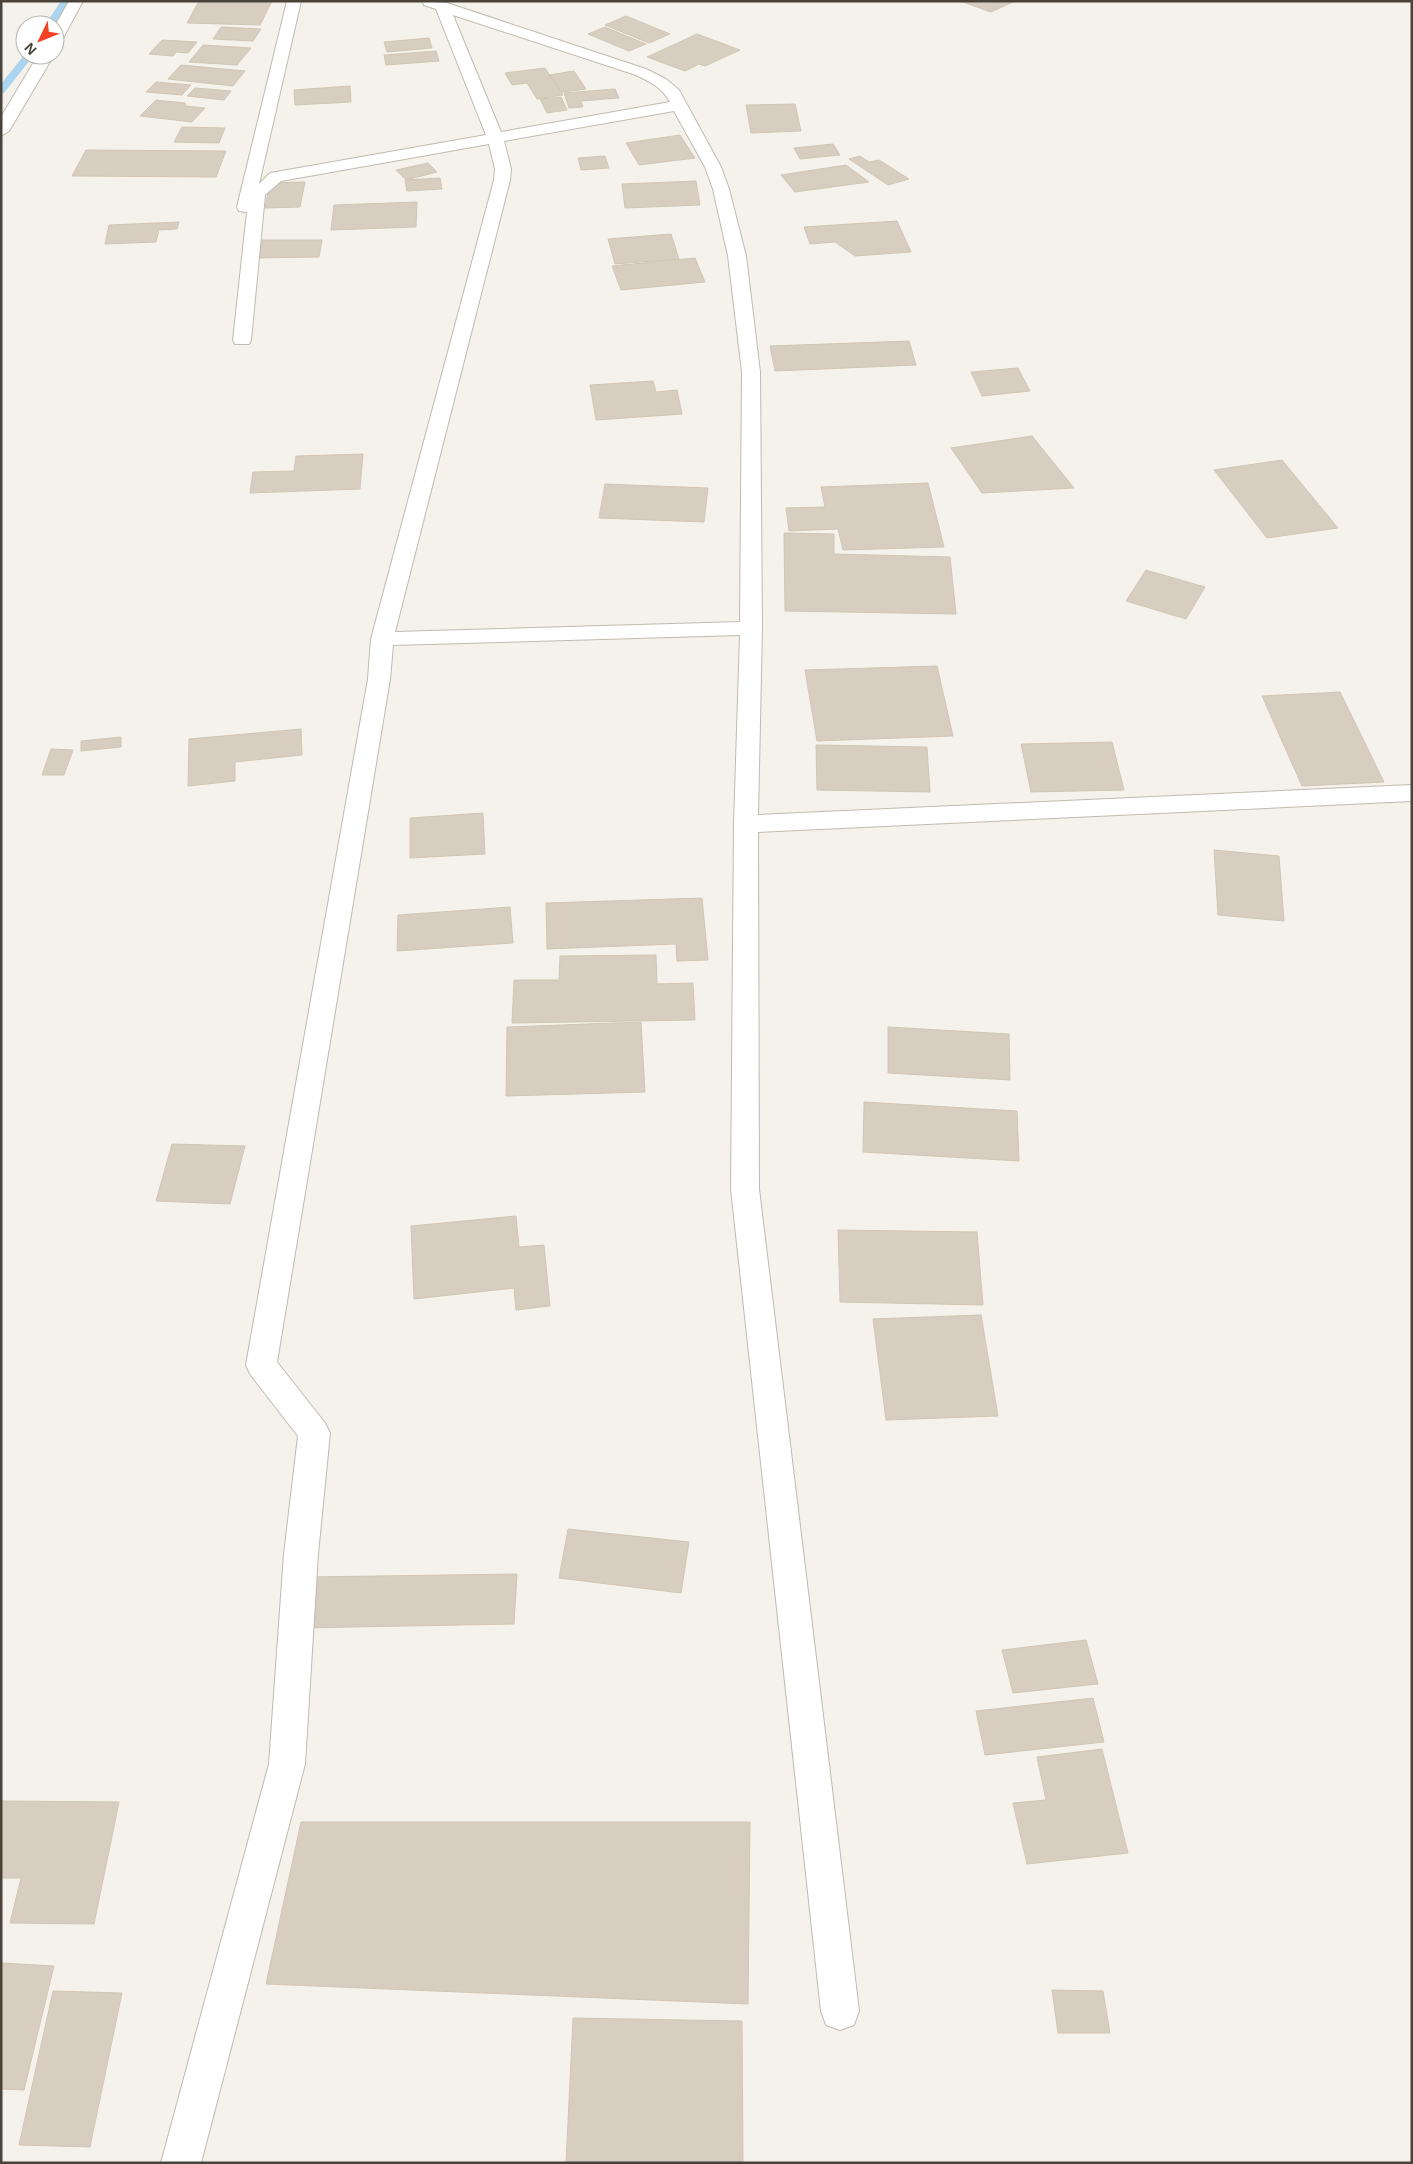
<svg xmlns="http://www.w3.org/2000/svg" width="1413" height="2164" font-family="Arial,sans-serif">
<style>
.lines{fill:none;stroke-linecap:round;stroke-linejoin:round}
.stream{fill:#aad4ef;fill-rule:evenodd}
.building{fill:#d7cec1;stroke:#d1c6b4}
.minor-casing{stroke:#c1baae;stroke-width:2}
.minor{fill:#fff;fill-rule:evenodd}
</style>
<rect width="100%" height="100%" fill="#f5f2eb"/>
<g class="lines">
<path class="stream" d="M 61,1 L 70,1 L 55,25 L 45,25 Z
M 25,54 L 34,55 L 4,93 L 1,94 L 1,84 Z"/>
</g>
<path class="building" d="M 199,1 L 272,1 L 260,25 L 187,23 Z
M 960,1 L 1015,1 L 991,12 Z
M 626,16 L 670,34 L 649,43 L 605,25 Z
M 221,27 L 261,29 L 253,41 L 213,39 Z
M 605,27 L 646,44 L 629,51 L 588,34 Z
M 697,34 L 740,50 L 705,66 L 699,64 L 685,71 L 647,57 Z
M 429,38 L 432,48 L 387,52 L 384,42 Z
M 162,40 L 197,42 L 188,53 L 176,52 L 173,56 L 149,54 Z
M 203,45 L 251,48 L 237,65 L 189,62 Z
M 436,51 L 439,61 L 386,65 L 384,55 Z
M 181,65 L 245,71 L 233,86 L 168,79 Z
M 545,68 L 563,95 L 537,99 L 527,83 L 512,85 L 505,73 Z
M 574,71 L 586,89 L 562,92 L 549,75 Z
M 156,82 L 191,85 L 182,95 L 146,92 Z
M 350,86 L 351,102 L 295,105 L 294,90 Z
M 195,88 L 231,91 L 224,100 L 187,96 Z
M 615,89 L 619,98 L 581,101 L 583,107 L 569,108 L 564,93 Z
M 561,97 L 567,110 L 547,113 L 540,99 Z
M 156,100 L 185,103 L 186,106 L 205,108 L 192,122 L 140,116 Z
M 795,104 L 801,131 L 751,133 L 746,105 Z
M 182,127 L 225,128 L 219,143 L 174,142 Z
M 680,135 L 695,158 L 639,165 L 626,143 Z
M 833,144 L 840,155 L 800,159 L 794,148 Z
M 86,150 L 226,151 L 216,177 L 72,176 Z
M 605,156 L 609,168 L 581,170 L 578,158 Z
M 860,156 L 869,162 L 879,160 L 909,179 L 888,185 L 849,159 Z
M 428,163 L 437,172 L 406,180 L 396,170 Z
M 846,165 L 869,182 L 795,192 L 781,175 Z
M 440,178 L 442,189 L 407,191 L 405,180 Z
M 696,181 L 700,205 L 625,208 L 622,184 Z
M 305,182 L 300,207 L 265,208 L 270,183 Z
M 417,202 L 416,227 L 331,230 L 334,205 Z
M 897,221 L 911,252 L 855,256 L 835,242 L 810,244 L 804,227 Z
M 179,222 L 177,229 L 159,230 L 156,242 L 105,244 L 109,225 Z
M 671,234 L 679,259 L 615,264 L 608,239 Z
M 259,240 L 322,240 L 319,257 L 255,258 Z
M 695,258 L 705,282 L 621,290 L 612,266 Z
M 909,341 L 916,365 L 775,371 L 770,346 Z
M 1018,368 L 1030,391 L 982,396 L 971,372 Z
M 653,381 L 656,392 L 677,390 L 682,414 L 596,420 L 590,385 Z
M 1032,436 L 1074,488 L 982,493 L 951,448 Z
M 363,454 L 360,489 L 250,493 L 253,472 L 294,471 L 296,456 Z
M 1282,460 L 1338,528 L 1267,538 L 1214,470 Z
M 928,483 L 944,547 L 843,550 L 838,529 L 789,531 L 786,508 L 825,507 L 821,487 Z
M 605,484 L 708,488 L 704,522 L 599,518 Z
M 784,533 L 834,534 L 834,554 L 950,557 L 956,614 L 785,611 Z
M 1146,570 L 1205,587 L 1186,619 L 1126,601 Z
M 937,666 L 953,736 L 817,741 L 805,670 Z
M 1340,692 L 1384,782 L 1302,786 L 1262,696 Z
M 301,729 L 302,755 L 235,762 L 235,781 L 188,786 L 189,739 Z
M 121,737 L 121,747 L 81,751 L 81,741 Z
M 1112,742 L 1124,790 L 1031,792 L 1021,744 Z
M 816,745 L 927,747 L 930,792 L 817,790 Z
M 51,749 L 73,750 L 64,775 L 42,775 Z
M 483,813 L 485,854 L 410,858 L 410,818 Z
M 1214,850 L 1279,856 L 1284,921 L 1218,915 Z
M 702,898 L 708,960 L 677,961 L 676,944 L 547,949 L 546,903 Z
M 510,907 L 513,943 L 397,951 L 398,915 Z
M 656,955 L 657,984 L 693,983 L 695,1020 L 512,1023 L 514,980 L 559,980 L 560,956 Z
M 641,1022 L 645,1092 L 506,1096 L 507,1027 Z
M 888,1027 L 1009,1034 L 1010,1080 L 888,1073 Z
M 864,1102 L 1017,1111 L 1019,1161 L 863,1152 Z
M 172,1144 L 245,1146 L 230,1204 L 156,1201 Z
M 516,1216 L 519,1247 L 544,1245 L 550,1306 L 516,1310 L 514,1288 L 414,1299 L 411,1226 Z
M 838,1230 L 977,1232 L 983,1305 L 840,1302 Z
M 981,1315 L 998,1416 L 886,1420 L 873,1319 Z
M 568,1529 L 689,1542 L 681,1593 L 559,1578 Z
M 517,1574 L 514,1624 L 300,1628 L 307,1577 Z
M 1086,1640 L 1098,1684 L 1013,1693 L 1002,1650 Z
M 1093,1698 L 1104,1742 L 985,1755 L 976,1711 Z
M 1102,1749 L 1128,1853 L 1027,1864 L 1013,1803 L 1046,1800 L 1037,1757 Z
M 1,1801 L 119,1802 L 94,1924 L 10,1923 L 21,1878 L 1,1878 Z
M 301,1822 L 750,1822 L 748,2004 L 266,1984 Z
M 1,1963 L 54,1966 L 24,2090 L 1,2089 Z
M 1052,1990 L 1103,1991 L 1110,2033 L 1058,2033 Z
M 53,1991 L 122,1993 L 90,2147 L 19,2145 Z
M 573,2018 L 742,2021 L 743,2163 L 566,2163 Z"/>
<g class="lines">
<defs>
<path id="minor" d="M 69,1 L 83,1 L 62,40 L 55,44 L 55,26 Z
M 287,1 L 301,1 L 259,184 L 270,173 L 276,172 L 486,135 L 436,9 L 424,5 L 422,1 L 447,3 L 646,69 L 666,79 L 679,90 L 721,167 L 729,189 L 746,256 L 760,372 L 762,628 L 758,815 L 1412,785 L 1412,801 L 758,832 L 759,1189 L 859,2011 L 854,2025 L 840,2030 L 826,2025 L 821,2011 L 731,1189 L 734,824 L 740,635 L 393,645 L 390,679 L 277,1362 L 325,1423 L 330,1433 L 318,1554 L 305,1764 L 201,2163 L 161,2163 L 269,1764 L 284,1554 L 298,1436 L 250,1374 L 246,1365 L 368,679 L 371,639 L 494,180 L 495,169 L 489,144 L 281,181 L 265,195 L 251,340 L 249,344 L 235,344 L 233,340 L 247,212 L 239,211 L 237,207 ZM 453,15 L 636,75 C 650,82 662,87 670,102 L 501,132 ZM 674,111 L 705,167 L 713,189 L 728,256 L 742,372 L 740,622 L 395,632 L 510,180 L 511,169 L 504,141 Z
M 38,55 L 54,55 L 9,131 L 1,136 L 1,117 Z"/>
</defs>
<use href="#minor" class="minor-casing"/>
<use href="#minor" class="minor"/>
</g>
<rect width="1413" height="2164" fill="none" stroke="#494339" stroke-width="5"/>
<g transform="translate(40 40) rotate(227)"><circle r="24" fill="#ffffff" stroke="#b6b4b0"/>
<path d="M0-4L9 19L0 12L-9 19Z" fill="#f44023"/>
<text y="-8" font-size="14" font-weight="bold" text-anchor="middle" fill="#494339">N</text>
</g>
</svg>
